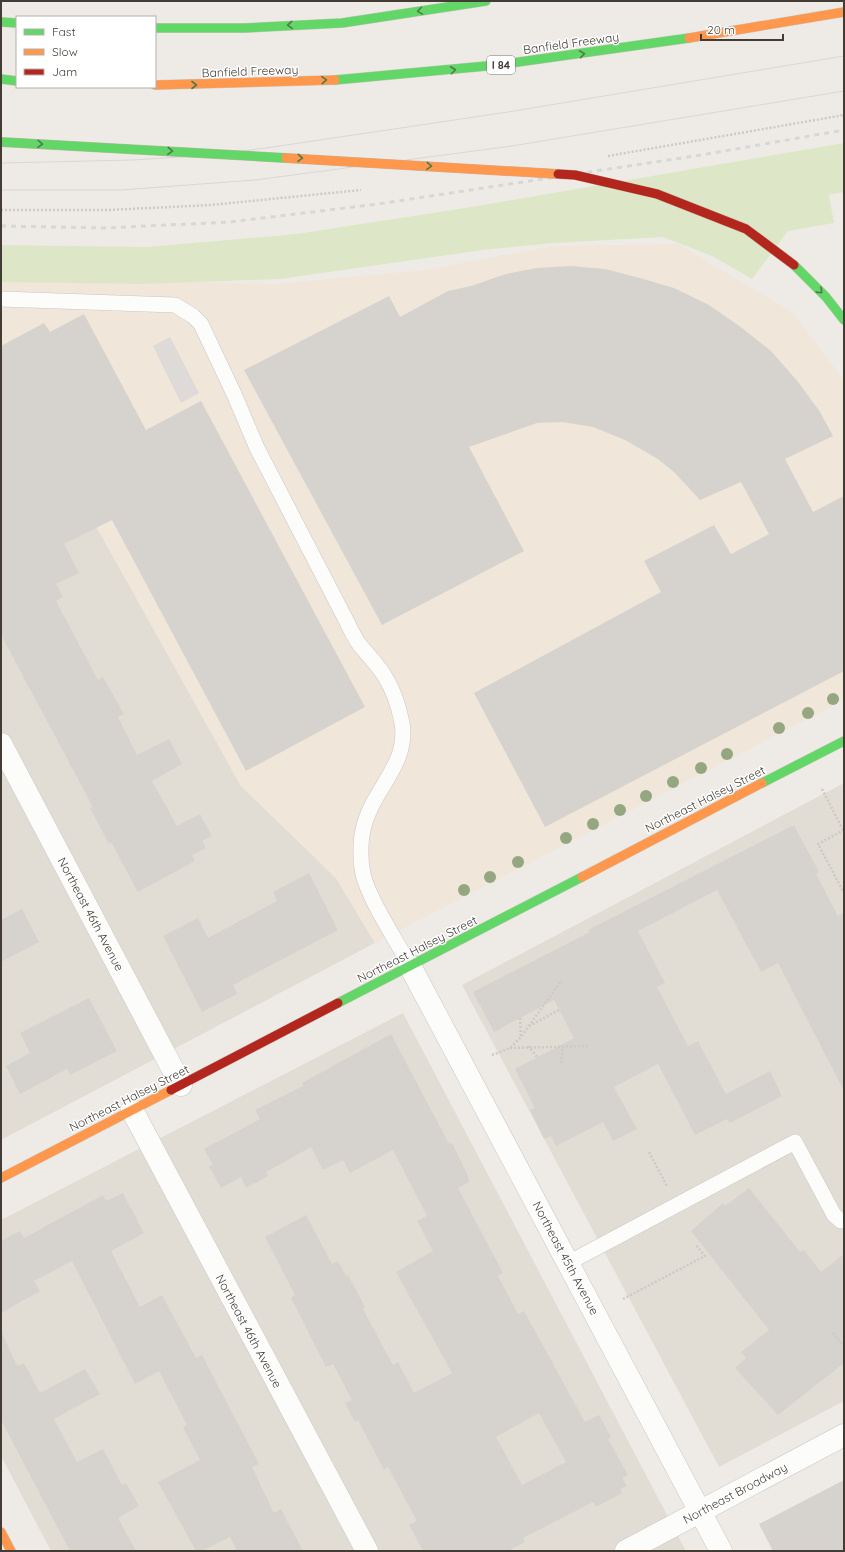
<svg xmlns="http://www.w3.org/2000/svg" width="845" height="1552" font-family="Quicksand,sans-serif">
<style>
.residential{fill:#e1ddd5}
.commercial{fill:#f0e6da}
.green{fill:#dde7c8}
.parking{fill:#dddad7}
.building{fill:#d6d3ce;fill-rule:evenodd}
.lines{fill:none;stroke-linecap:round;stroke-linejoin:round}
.lane-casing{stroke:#cac7c3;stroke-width:16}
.street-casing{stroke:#cac7c3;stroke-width:23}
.fast-casing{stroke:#ccc8bf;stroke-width:10}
.slow-casing{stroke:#ccc8bf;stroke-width:10}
.jam-casing{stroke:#ccc8bf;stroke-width:10}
.path{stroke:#cccac6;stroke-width:2.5;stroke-dasharray:2 2;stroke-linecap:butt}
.lane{stroke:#fcfcfb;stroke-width:15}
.street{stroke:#fcfcfb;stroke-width:22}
.fast{stroke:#63d668;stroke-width:9}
.slow{stroke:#ff974d;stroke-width:9}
.jam{stroke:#b3261e;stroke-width:9}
.tram{stroke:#d8d7d7;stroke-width:1}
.rail{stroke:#d8d7d7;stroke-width:3;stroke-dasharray:5 5;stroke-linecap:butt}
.fast-bridge-casing{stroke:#c4b6a4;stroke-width:10;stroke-linecap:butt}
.slow-bridge-casing{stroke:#c4b6a4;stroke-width:10;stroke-linecap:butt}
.jam-bridge-casing{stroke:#c4b6a4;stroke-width:10;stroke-linecap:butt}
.fast-bridge{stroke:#63d668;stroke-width:9}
.slow-bridge{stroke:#ff974d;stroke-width:9}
.jam-bridge{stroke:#b3261e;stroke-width:9}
.tree{fill:#94a780}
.oneway{stroke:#507a49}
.labels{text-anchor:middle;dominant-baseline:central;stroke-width:3;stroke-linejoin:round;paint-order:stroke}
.shield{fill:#fff;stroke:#7b7672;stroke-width:1}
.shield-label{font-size:11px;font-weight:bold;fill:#433c35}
.street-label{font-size:12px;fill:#433c35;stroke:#fff}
</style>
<rect width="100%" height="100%" fill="#eeebe7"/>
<path class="residential" d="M 71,481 L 241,786 L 336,878 L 375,943 L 1,1140 L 1,517 Z
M 844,783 L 844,1401 L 719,1467 L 462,985 Z
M 403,1013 L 686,1551 L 51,1551 L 1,1456 L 1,1220 Z"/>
<path class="commercial" d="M 678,244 L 792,312 L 844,380 L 844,700 L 375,943 L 336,878 L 241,786 L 71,481 L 1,517 L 1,275 L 273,284 L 424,270 L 554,246 Z"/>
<path class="green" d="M 844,143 L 844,192 L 829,195 L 834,223 L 788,231 L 752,279 L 712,256 L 663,237 L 554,243 L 483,250 L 280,279 L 142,284 L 1,282 L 1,245 L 147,247 L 296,234 L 465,208 Z"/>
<path class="parking" d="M 170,337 L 199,393 L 181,403 L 153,346 Z"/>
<path class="building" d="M 571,266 L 605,269 L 640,278 L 674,288 L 709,305 L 742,328 L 771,351 L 799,383 L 820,412 L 833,436 L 785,459 L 813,512 L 844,496 L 844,671 L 545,827 L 474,693 L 661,592 L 644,561 L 714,525 L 731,554 L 769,534 L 741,482 L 700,500 L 675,473 L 658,459 L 625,440 L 593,427 L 562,422 L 537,423 L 469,447 L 524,551 L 382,625 L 244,370 L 389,296 L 400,317 L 448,291 L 471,286 L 506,274 L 537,268 Z
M 84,314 L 146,430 L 201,401 L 365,707 L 246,771 L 112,520 L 64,544 L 79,573 L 56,584 L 63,597 L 56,601 L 98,680 L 103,677 L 124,714 L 118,717 L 137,755 L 169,739 L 182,764 L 152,781 L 177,826 L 200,814 L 212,836 L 202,841 L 206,848 L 192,855 L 195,861 L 138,892 L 111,842 L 109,844 L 90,808 L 93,807 L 1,635 L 1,346 L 44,323 L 50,332 Z
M 794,825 L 819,872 L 816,874 L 838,916 L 844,912 L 844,1091 L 778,963 L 761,972 L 717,890 L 638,931 L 665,983 L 657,987 L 688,1046 L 698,1041 L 726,1094 L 770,1071 L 782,1096 L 730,1123 L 727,1119 L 695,1135 L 658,1064 L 614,1087 L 637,1129 L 613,1141 L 603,1122 L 556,1146 L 551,1136 L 544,1139 L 530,1110 L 535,1108 L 515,1069 L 574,1038 L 554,1000 L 494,1032 L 473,992 L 590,932 L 588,930 Z
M 309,873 L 338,930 L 233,985 L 237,994 L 202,1012 L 163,936 L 198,918 L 208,938 L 277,901 L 273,892 Z
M 22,909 L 39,942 L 1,962 L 1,920 Z
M 89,998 L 117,1051 L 70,1075 L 67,1069 L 20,1094 L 6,1066 L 30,1053 L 20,1033 Z
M 391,1034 L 447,1140 L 450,1144 L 452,1143 L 468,1176 L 469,1182 L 458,1188 L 503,1273 L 498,1276 L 518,1314 L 524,1311 L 585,1422 L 599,1415 L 611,1437 L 608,1439 L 628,1475 L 622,1478 L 627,1486 L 620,1489 L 622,1493 L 596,1507 L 593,1502 L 523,1538 L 525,1542 L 508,1551 L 423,1551 L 409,1525 L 417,1521 L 388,1467 L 384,1470 L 358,1420 L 355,1422 L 345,1403 L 352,1400 L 333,1364 L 326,1367 L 291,1298 L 295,1295 L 265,1237 L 306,1215 L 332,1264 L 338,1261 L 346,1276 L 348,1275 L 365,1307 L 363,1309 L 393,1365 L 398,1362 L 414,1393 L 452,1373 L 396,1272 L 433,1251 L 417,1221 L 427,1216 L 393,1150 L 350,1173 L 343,1160 L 323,1170 L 311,1147 L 266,1172 L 268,1176 L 246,1188 L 241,1177 L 221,1188 L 209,1166 L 213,1165 L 204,1149 L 260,1119 L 255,1110 L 303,1086 L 302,1083 ZM 539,1413 L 566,1462 L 522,1485 L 496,1437 Z
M 749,1188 L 800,1252 L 804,1250 L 821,1272 L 844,1254 L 844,1363 L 778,1415 L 735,1368 L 746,1358 L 741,1352 L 769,1330 L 691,1231 L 723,1203 L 725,1206 Z
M 123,1193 L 144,1233 L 111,1251 L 140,1307 L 162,1295 L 196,1358 L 202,1355 L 259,1464 L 252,1467 L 274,1513 L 281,1509 L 303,1551 L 237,1551 L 230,1537 L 202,1551 L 196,1551 L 158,1482 L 200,1460 L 183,1427 L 187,1425 L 159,1371 L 135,1384 L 72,1261 L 34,1281 L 40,1291 L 1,1313 L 1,1241 L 20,1231 L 24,1238 L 103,1195 L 106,1201 Z
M 1,1331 L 17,1366 L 24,1363 L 40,1393 L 85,1369 L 100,1394 L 54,1419 L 77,1462 L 103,1449 L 122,1485 L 126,1483 L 139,1506 L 118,1518 L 136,1551 L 70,1551 L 1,1420 Z
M 844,1480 L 844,1551 L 773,1551 L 759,1524 Z"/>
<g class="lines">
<defs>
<path id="lane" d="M 1,299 L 175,305 L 193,316 L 201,324 L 234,394 L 257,448 L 346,620 C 350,628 354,637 359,644 C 367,654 377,664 384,675 C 393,689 399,707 402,723 C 409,764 373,789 364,826 C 360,840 360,860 363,874 C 369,900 397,941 410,966
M 568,1263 L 795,1142 L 834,1215 L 841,1221 L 844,1221"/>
<path id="street" d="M 1,744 L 181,1085
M 410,966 L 721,1551
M 132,1110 L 367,1551
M 626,1551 L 844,1435"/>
<path id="fast" d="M 1,22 L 17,23
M 155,28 L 244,28 L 342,23 L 486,1
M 1,79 L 17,81
M 335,80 L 497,65 L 689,38
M 794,265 L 826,297 L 844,320
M 762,783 L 844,741
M 338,1003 L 582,877"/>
<path id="slow" d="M 689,38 L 844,12
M 155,85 L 335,80
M 582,877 L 762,783
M 1,1178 L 171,1090
M 1,1532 L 11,1551"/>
<path id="jam" d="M 171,1090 L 338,1003"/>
</defs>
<use href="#lane" class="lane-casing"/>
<use href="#street" class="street-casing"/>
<use href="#fast" class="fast-casing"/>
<use href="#slow" class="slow-casing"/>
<use href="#jam" class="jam-casing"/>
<path class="path" d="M 608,156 L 844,115
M 1,210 L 108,210 L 211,205 L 361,190
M 822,789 L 843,830
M 844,830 L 818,844 L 844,893
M 520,1018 L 521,1037
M 529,1026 L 559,1010
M 528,1046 L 538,1058
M 510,1048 L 589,1046
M 492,1055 L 510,1048 L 521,1037 L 562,980
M 561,1063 L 563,1046
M 649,1152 L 667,1186
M 623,1299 L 705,1256 L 695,1244
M 833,1333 L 844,1346"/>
<use href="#lane" class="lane"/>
<use href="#street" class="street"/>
<use href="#fast" class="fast"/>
<use href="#slow" class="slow"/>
<use href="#jam" class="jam"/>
<path class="tram" d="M 1,163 L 133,160 L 211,155 L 266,148 L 508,112 L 844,56
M 1,190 L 121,190 L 255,180 L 512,146 L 844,91"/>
<path class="rail" d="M 1,226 L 106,228 L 230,222 L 378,204 L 707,154 L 844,130"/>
<defs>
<path id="fast-bridge" d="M 1,142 L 286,158"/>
<path id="slow-bridge" d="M 286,158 L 558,174"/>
<path id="jam-bridge" d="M 558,174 L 575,175 L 657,194 L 746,229 L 794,265"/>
</defs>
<use href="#fast-bridge" class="fast-bridge-casing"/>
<use href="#slow-bridge" class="slow-bridge-casing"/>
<use href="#jam-bridge" class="jam-bridge-casing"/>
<use href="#fast-bridge" class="fast-bridge"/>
<use href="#slow-bridge" class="slow-bridge"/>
<use href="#jam-bridge" class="jam-bridge"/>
</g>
<g class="tree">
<circle cx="833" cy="699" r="6"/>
<circle cx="808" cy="713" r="6"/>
<circle cx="779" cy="728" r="6"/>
<circle cx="727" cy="754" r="6"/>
<circle cx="701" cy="768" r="6"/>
<circle cx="673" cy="782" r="6"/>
<circle cx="646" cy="796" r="6"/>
<circle cx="620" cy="810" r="6"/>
<circle cx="593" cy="824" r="6"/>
<circle cx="566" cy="838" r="6"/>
<circle cx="518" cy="862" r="6"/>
<circle cx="490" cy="877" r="6"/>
<circle cx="464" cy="890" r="6"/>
</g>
<defs><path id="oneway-chevron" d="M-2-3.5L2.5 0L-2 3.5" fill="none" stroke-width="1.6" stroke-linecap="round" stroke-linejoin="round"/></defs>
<g class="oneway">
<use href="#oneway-chevron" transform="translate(420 11) rotate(171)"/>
<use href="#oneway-chevron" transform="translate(290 25) rotate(177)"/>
<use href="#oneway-chevron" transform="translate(582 54) rotate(-8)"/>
<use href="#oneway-chevron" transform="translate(453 70) rotate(-7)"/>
<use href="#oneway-chevron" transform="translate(324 80) rotate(-3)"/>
<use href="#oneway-chevron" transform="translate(194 85)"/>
<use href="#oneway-chevron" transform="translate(40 144) rotate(3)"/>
<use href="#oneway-chevron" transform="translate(170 151) rotate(3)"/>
<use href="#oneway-chevron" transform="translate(300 158) rotate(3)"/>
<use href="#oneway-chevron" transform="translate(429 166) rotate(4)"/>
<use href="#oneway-chevron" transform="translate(820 291) rotate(44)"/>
</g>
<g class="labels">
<rect class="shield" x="487" y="56" width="28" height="18" rx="3"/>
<g class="shield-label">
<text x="501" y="65">I 84</text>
</g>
<g class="street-label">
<text transform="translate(571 43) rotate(-8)">Banfield Freeway</text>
<text transform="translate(250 71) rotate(-2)">Banfield Freeway</text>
<text transform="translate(705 799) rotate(-27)">Northeast Halsey Street</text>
<text transform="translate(91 914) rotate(62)">Northeast 46th Avenue</text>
<text transform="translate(417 949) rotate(-27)">Northeast Halsey Street</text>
<text transform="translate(129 1098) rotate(-27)">Northeast Halsey Street</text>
<text transform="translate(566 1258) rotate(62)">Northeast 45th Avenue</text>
<text transform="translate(249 1331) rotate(62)">Northeast 46th Avenue</text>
<text transform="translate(735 1493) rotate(-28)">Northeast Broadway</text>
</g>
</g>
<rect width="845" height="1552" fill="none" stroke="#433c35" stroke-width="4"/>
<rect x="16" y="16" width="140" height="72" fill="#ffffff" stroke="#b4b1ae"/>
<rect x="24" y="29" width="20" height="6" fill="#63d668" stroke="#b4b1ae"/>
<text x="52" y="36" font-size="12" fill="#433c35">Fast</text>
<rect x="24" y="49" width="20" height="6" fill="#ff974d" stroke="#b4b1ae"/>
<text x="52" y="56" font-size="12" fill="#433c35">Slow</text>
<rect x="24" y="69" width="20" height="6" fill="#b3261e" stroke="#b4b1ae"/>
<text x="52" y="76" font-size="12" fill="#433c35">Jam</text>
<path d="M701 34v6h82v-6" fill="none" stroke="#433c35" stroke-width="2"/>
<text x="707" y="34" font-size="12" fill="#433c35" stroke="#ffffff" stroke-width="3" paint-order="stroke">20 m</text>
</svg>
